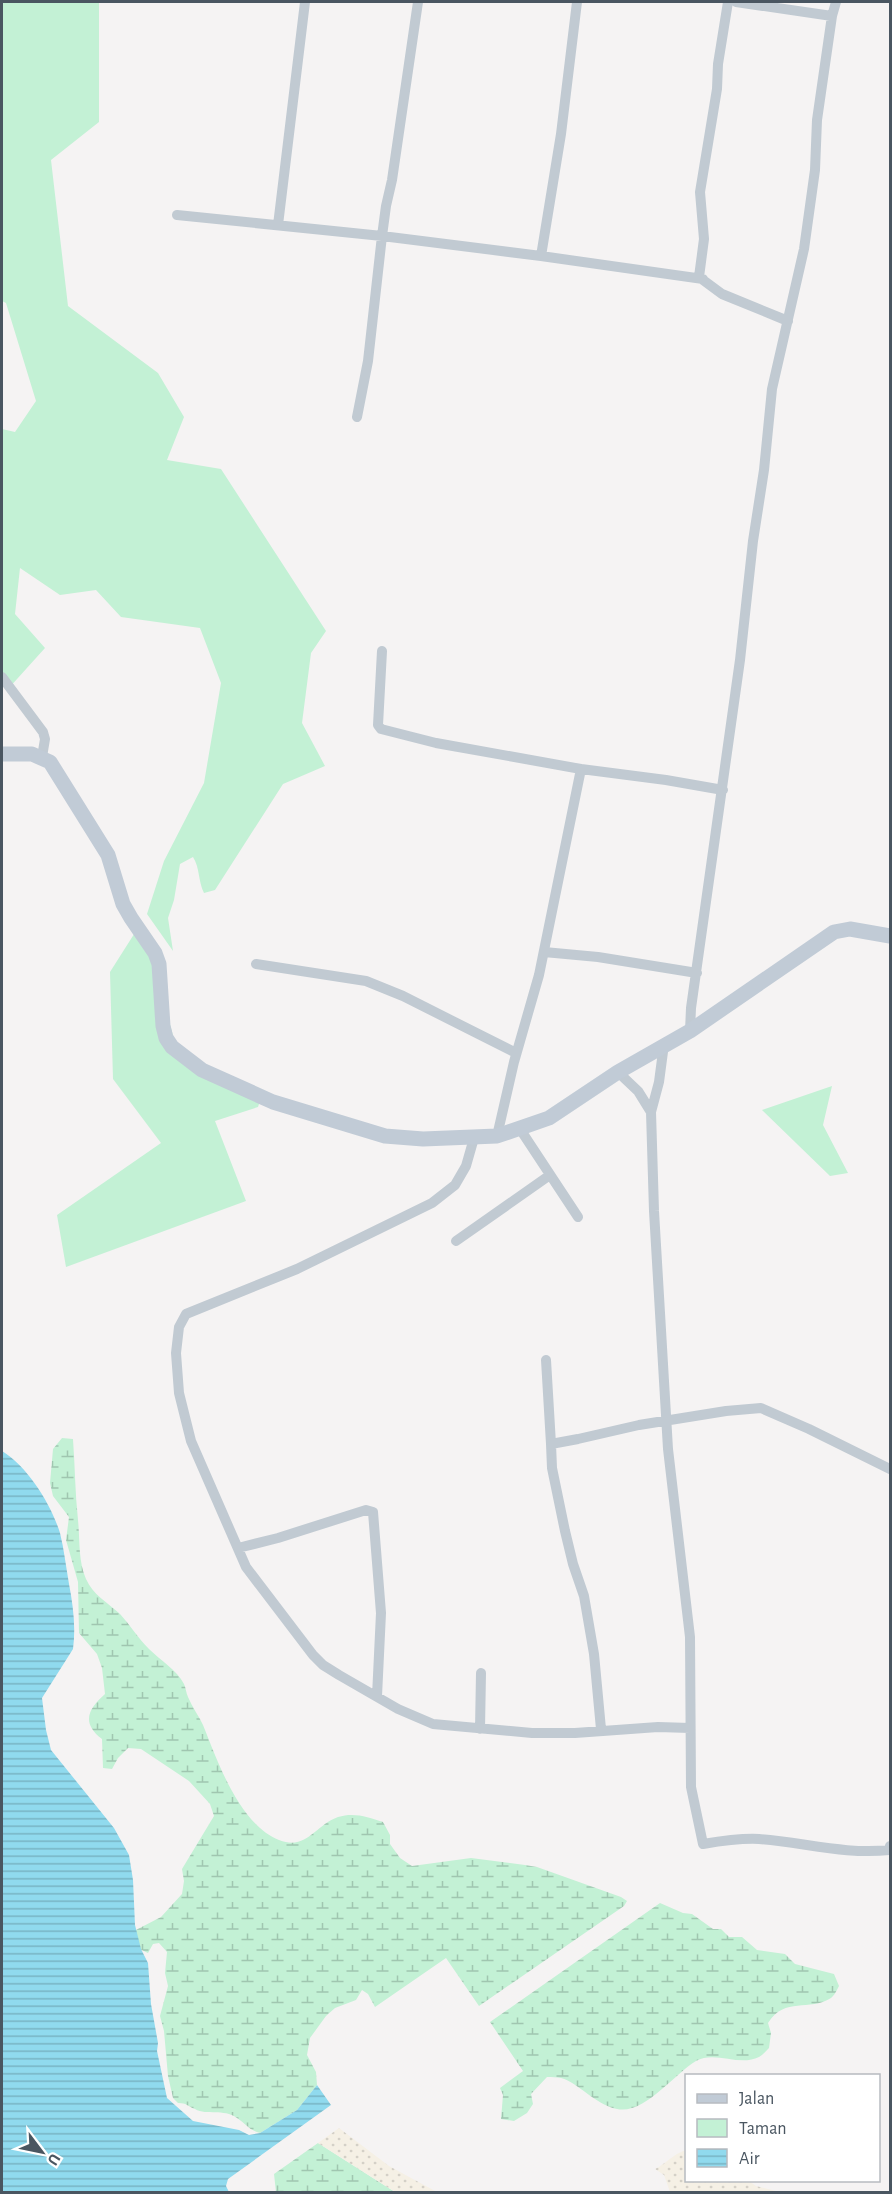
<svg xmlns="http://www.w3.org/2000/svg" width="892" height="2194" font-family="'Alegreya Sans',sans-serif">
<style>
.green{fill:#c3f1d5}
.wetland{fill:url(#wetland-marsh)}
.sand{fill:url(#sand-dots)}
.water{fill:url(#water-rules)}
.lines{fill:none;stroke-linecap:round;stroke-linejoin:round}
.street{stroke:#c1cad2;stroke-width:10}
.secondary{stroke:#c1cbd6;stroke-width:15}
</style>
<defs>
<pattern id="wetland-marsh" width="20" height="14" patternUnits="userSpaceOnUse" patternTransform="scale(1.5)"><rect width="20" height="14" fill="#c3f1d5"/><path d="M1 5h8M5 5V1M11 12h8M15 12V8" fill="none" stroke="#a0c6b0"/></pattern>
<pattern id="sand-dots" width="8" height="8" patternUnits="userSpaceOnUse" patternTransform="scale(1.5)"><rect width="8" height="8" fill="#f5f0e5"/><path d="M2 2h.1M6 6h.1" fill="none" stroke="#d4d0c7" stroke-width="1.8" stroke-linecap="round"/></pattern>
<pattern id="water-rules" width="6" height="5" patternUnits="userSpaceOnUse" patternTransform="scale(1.5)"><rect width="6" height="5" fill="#90daee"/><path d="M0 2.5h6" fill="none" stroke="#78b4c4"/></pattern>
</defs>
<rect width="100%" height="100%" fill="#f5f3f3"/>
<path class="green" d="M 2,2 L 99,2 L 99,122 L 51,160 L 68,306 L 158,373 L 184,417 L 167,460 L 221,469 L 326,631 L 311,653 L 302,723 L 325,766 L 283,784 L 215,890 L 204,893 C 198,881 200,868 193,857 L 180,864 L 174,900 L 168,918 L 173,951 L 147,914 L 164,861 L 204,783 L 221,683 L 200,628 L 121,617 L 96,590 L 60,595 L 20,568 L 15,614 L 45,648 L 8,689 L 2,681 L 2,429 L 15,432 L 36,401 L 6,303 L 2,301 Z
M 136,931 L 153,959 L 178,1055 L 263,1092 L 258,1107 L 215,1121 L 246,1201 L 66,1267 L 57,1215 L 161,1143 L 113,1079 L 110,972 Z
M 832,1086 L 823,1125 L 848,1173 L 830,1176 L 762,1110 Z"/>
<path class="wetland" d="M 62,1438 L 73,1439 C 75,1466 75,1493 78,1520 C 80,1539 78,1561 86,1579 C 93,1595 107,1602 120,1614 C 130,1625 138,1638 149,1649 C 160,1660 177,1670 184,1684 C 186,1688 186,1693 188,1697 C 192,1707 199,1716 203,1725 C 218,1762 239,1824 279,1840 C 307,1851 315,1825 338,1817 C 354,1812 368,1817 383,1822 L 390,1835 L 390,1844 L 400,1858 L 412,1866 L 471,1858 L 525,1865 L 537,1867 L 621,1897 L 627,1901 L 624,1906 L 479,2006 L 446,1958 L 375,2007 L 368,1994 L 362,1990 L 356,2000 L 335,2008 L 326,2016 L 310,2038 L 307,2055 L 316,2072 L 317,2085 L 297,2110 L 260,2133 C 249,2130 246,2124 237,2118 C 223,2108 207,2116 195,2109 C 187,2106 187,2103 178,2103 L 173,2098 L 168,2076 L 164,2031 L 160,2016 L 168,1986 L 165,1973 L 167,1952 L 159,1943 L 153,1944 L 148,1953 L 129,1944 L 132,1932 L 161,1917 L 182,1894 L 184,1881 L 182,1869 L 214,1816 L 210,1804 L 189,1781 L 141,1749 L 128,1748 L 118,1758 L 112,1769 L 103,1768 L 102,1739 C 81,1723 88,1709 105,1694 L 102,1668 L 97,1654 L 79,1633 L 78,1582 L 66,1540 L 69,1517 L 53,1496 L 50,1483 L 53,1449 Z
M 660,1903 L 683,1913 L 692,1914 L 713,1929 L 721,1929 L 729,1937 L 742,1937 L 757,1950 L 785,1954 L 795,1964 L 834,1974 L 839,1986 C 837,1990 834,1996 831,1998 C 809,2012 785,1996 768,2023 L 771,2033 L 769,2048 C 766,2051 763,2055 759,2057 C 739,2067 715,2050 696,2061 C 674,2074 644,2115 617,2109 C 594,2104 579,2083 561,2078 C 557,2077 552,2077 547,2077 L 531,2094 L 533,2104 L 527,2113 L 514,2121 L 501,2119 L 503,2095 L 500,2088 L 523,2071 L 490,2022 Z
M 318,2143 L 395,2192 L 276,2192 L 274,2174 Z"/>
<path class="sand" d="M 339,2128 L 389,2166 L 437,2192 L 395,2192 L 318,2143 Z
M 686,2150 L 686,2180 L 749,2181 L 756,2186 L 780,2192 L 670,2192 L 664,2175 L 655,2169 C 667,2163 673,2154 686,2150 Z"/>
<path class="water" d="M 2,1451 C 28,1467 51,1504 60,1533 C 64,1549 66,1567 69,1584 C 73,1605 76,1627 73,1649 L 42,1698 L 46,1730 L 51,1750 L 114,1828 L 129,1855 L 133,1880 L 135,1925 L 141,1949 L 148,1963 L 151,2004 L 158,2043 L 157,2051 L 167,2098 L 193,2121 L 239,2130 L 249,2135 L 260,2133 L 297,2110 L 317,2085 L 331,2105 L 228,2179 L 226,2186 L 229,2192 L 2,2192 Z"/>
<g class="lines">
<path class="street" d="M 577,2 L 561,134 L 541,256 L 703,279
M 728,2 L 718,64 L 717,89 L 700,192 L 704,239 L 699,277 L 722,294 L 788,321
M 736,2 L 832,16
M 177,215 L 382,236 L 541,256
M 278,225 L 305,2
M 357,417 L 368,361 L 382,236 L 386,206 L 392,180 L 418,2
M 382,651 L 378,725 L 381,729 L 436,743 L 581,769
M 2,677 L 43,732 L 45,739 L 42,757
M 544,952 L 598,957 L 697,973
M 256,964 L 366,981 L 403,996 L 516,1053
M 690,1031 L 691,1008 L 740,660 L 753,541 L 764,470 L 772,389 L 804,249 L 815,170 L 817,120 L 832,16 L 836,2
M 664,1044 L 659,1082 L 651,1112 L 654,1211 L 668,1449 L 690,1637 L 691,1787 L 703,1844 C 721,1841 740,1838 759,1839 C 802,1842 846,1855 889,1850 L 890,1846
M 618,1072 L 638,1091 L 651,1112
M 520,1129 L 578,1217
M 497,1136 L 514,1062 L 539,975 L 581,769 L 666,780 L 723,790
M 474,1138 L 466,1166 L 455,1185 L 432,1203 L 297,1269 L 186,1314 L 179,1327 L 176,1353 L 179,1393 L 191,1441 L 246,1567 L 313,1655 L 323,1665 L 339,1675 L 398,1709 L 433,1724 L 532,1733 L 575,1733 L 658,1727 L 690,1728
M 456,1241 L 550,1175
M 546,1360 L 551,1444
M 238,1548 L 278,1538 L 366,1510 L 373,1512 L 381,1613 L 377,1696
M 480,1729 L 481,1673
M 601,1729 L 594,1654 L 584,1596 L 573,1564 L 565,1531 L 552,1468 L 551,1444 L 578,1439 L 639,1425 L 726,1411 L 761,1408 L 809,1429 L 890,1469"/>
<path class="secondary" d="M 2,754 L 32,754 L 50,762 L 108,855 L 123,904 L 131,918 L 155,953 L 159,964 L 163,1026 L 166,1038 L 172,1047 L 202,1070 L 273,1102 L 385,1136 L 423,1139 L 497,1136 L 549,1118 L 618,1072 L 690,1031 L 834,932 L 850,929 L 890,936"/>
</g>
<rect width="892" height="2194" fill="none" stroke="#4a5661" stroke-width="6"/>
<rect x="685" y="2074" width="195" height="108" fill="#ffffff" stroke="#b7bbc0" stroke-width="1.5"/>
<rect x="697" y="2094" width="30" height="9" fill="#c1cbd6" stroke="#b7bbc0" stroke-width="1.5"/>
<text x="739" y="2104" font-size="18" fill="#4a5661">Jalan</text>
<rect x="697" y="2119" width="30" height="18" fill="#c3f1d5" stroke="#b7bbc0" stroke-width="1.5"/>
<text x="739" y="2134" font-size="18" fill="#4a5661">Taman</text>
<rect x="697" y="2149" width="30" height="18" fill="url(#water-rules)" stroke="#b7bbc0" stroke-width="1.5"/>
<text x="739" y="2164" font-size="18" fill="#4a5661">Air</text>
<g transform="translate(42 2152) rotate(122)" stroke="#ffffff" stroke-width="4.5" paint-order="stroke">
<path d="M0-4.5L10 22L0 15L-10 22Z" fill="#4a5661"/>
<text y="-9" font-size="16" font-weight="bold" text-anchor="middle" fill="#4a5661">U</text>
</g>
</svg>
